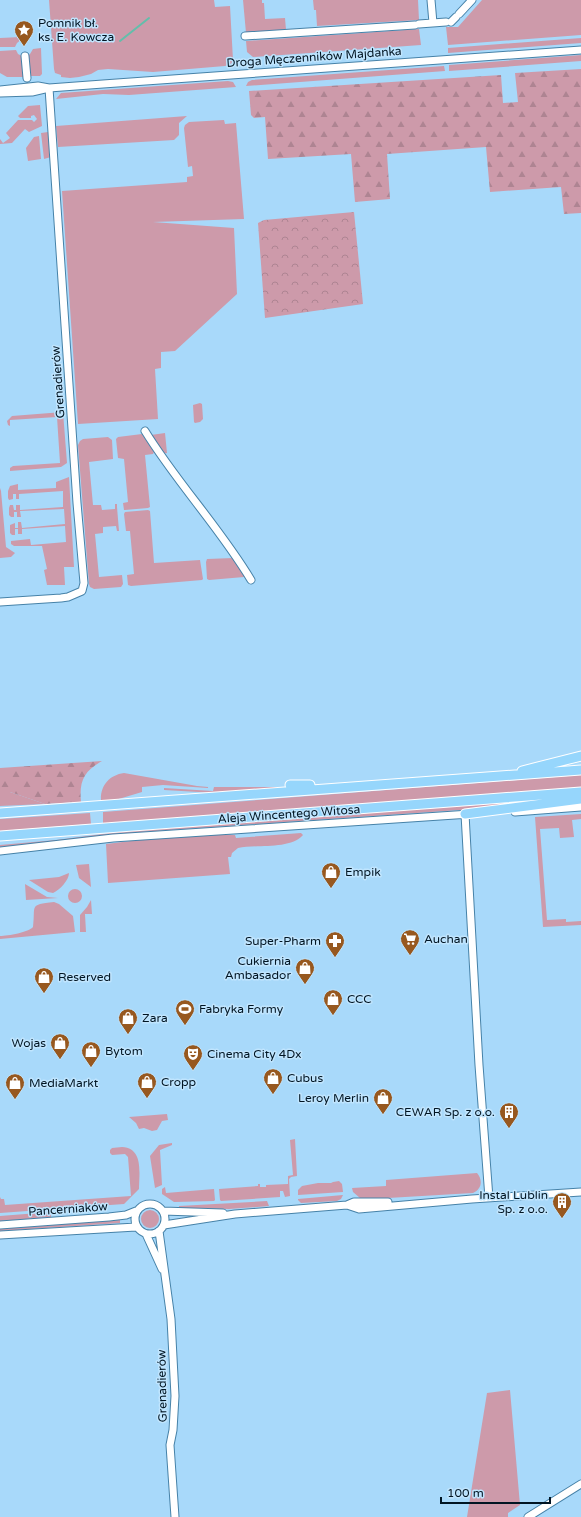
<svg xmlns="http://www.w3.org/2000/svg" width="581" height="1517" font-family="'Varela Round',sans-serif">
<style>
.green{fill:#cd9aaa}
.forest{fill:url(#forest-firs)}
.park{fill:url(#park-crowns)}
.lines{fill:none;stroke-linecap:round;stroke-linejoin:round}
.stream{stroke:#63beab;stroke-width:2}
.minor-casing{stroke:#4682a8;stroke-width:9}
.major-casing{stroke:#fff;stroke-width:11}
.minor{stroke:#fff;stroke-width:7}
.major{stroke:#96d6fc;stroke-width:9}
.labels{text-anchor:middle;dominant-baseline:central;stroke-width:3;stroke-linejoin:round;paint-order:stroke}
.poi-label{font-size:12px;fill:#001523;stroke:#c0e5fe;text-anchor:start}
.street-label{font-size:12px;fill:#001523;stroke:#c0e5fe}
</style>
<defs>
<pattern id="forest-firs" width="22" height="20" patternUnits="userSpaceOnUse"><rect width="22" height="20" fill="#cd9aaa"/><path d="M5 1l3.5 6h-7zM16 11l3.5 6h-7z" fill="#ae8492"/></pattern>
<pattern id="park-crowns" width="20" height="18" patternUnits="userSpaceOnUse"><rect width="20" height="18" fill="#cd9aaa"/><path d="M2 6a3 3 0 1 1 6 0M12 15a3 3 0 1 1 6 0" fill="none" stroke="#ae8492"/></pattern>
</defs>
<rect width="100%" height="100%" fill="#a8d9fa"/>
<path class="green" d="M 49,0 L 214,0 L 215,7 L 230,6 L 233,60 L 231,64 L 225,66 L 153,72 L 108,69 L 98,70 L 91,74 L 79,77 L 70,78 L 61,77 L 61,75 L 55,73 L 54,69 Z
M 243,0 L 262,0 L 262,3 L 264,3 L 265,19 L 285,18 L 286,30 L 246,33 Z
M 313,0 L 418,0 L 419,20 L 317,26 L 316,10 L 314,10 Z
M 482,0 L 581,0 L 581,35 L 448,45 L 446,27 L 458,27 Z
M 419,29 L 421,45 L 253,57 L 247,52 L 246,41 Z
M 21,37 L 22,39 L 17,43 L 15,47 L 0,47 L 0,38 Z
M 581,38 L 581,43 L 448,53 L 448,48 Z
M 41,48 L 42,74 L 40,76 L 28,76 L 27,56 L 30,54 L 33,49 Z
M 16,50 L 18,54 L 22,56 L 24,77 L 7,77 L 0,73 L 0,51 Z
M 581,55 L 581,61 L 449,71 L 449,65 Z
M 444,66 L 445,71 L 246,86 L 248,82 L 252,80 Z
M 228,81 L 233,82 L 236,87 L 129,95 L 103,94 L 56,99 L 61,93 Z
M 40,105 L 42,126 L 29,132 L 25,129 L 12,143 L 0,144 L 0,139 L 3,143 L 10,138 L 6,133 L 18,120 L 32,120 L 34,122 L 37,119 L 34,115 L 31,116 L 31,118 L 20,118 L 18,116 L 28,106 Z
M 187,116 L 179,123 L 179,135 L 174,140 L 58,147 L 56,126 Z
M 224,120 L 225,124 L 236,123 L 244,219 L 153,222 L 234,228 L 237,294 L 175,351 L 161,352 L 161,368 L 155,369 L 158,419 L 78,424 L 62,191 L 187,182 L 187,177 L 193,176 L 192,166 L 188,167 L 184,128 L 185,125 L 189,122 Z
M 48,132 L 51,157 L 44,159 L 41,133 Z
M 39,136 L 41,159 L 28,161 L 26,148 L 34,137 Z
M 200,403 L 202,404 L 203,419 L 200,422 L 195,423 L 194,422 L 193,405 Z
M 63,412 L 67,463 L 61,467 L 10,471 L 10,468 L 13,466 L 60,463 L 57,417 L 10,420 L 10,426 L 8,425 L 7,421 L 12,416 Z
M 165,433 L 167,453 L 162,454 L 151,435 Z
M 142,434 L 154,452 L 153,454 L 145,455 L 150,507 L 148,508 L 125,510 L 124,510 L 123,503 L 128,502 L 124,459 L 118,458 L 116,439 L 118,437 Z
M 108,437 L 112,440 L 113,459 L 89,462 L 93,505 L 101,505 L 102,510 L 115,509 L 115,504 L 117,504 L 117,507 L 119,531 L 117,531 L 116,526 L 103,527 L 103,533 L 95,534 L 99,577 L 122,575 L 123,584 L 121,587 L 94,589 L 90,587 L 89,584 L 78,445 L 80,441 L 83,439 Z
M 69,477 L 74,567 L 64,567 L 65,585 L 47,585 L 44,570 L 47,569 L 42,546 L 14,546 L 11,544 L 11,541 L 30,539 L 31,545 L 66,542 L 65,526 L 22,529 L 22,534 L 18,534 L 18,529 L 15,529 L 15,535 L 12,535 L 10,533 L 10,525 L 15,523 L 15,528 L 18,528 L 18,522 L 21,522 L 22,528 L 65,524 L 64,509 L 20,511 L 21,517 L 17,517 L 17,512 L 14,512 L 14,517 L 11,517 L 9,515 L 9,508 L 10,505 L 13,505 L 14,510 L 16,510 L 16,505 L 20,505 L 20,510 L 63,507 L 63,491 L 19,494 L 19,499 L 16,499 L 16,494 L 13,494 L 13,499 L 9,500 L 8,498 L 8,491 L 10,486 L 18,484 L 18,490 L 56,488 L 56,482 Z
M 0,488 L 1,491 L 6,547 L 15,553 L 11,557 L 0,558 Z
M 148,510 L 150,511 L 154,563 L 200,560 L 203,579 L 202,580 L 131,586 L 128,585 L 127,575 L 134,574 L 130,531 L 126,531 L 124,514 L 125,512 Z
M 233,558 L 244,574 L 244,577 L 209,580 L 207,579 L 206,562 L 207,559 Z
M 124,773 L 197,786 L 208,787 L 208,788 L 163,785 L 142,787 L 142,792 L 112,801 L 101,801 C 100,786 109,775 124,773 Z
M 581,775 L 581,787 L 103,824 L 103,812 Z
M 214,787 L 284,787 L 284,788 L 216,793 L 164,790 L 164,788 L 213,791 Z
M 0,792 L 10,792 L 45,804 L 0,806 Z
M 569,798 L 503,807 L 142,832 L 54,843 L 0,847 L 0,845 L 56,840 L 141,829 L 205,825 Z
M 90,813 L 91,824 L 0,831 L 0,819 Z
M 581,814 L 581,819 L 572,820 L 574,837 L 560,838 L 559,828 L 540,829 L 547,920 L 566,919 L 566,922 L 581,921 L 581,925 L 543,927 L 535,817 Z
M 301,833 L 303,835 C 290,850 256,844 238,848 L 232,853 L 231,857 L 228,857 L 230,874 L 108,883 L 106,844 C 148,839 192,834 235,835 L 236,838 Z
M 89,864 L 91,887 L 79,878 L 76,865 Z
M 69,873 C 69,880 60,890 53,893 L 48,892 L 29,880 L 59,877 Z
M 25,884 L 47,897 L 58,898 L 26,900 Z
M68 896a7 7 0 1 1 14 0a7 7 0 1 1-14 0Z
M 91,900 L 92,914 L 85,914 L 86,932 L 80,932 L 80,915 L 87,907 Z
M 54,902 L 59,904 L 73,916 L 75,932 L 0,939 L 0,936 C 8,936 29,932 33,927 C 36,905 28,905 54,902 Z
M 167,1114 L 168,1120 L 162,1121 L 157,1130 L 152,1131 L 144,1128 L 139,1129 L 136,1123 L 129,1117 Z
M 295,1139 L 297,1176 L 291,1177 L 289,1179 L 290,1196 L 285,1197 L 283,1191 L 280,1191 L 280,1197 L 221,1201 L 220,1200 L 219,1189 L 258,1186 L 258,1184 L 260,1184 L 260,1187 L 266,1187 L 266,1185 L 288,1184 L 288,1176 L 293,1175 L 290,1140 Z
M 172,1143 L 172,1145 L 160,1150 L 162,1185 L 155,1188 L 150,1156 L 159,1145 Z
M 122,1147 C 144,1148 139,1174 139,1189 L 124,1204 L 0,1213 L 0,1197 L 1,1199 L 4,1199 L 5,1205 L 131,1196 L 128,1157 L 125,1154 L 112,1155 L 110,1153 L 110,1150 L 112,1148 Z
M 477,1173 C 483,1180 482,1189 473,1193 L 388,1198 L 360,1198 L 353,1192 L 352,1188 L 386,1186 L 386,1180 Z
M 339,1181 L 342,1184 L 343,1192 L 298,1195 L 298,1190 L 302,1186 L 318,1183 L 331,1183 L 333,1182 Z
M 165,1187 L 166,1193 L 214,1189 L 215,1200 L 214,1201 L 174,1202 L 162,1194 L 162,1189 Z
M 343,1195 L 341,1199 L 337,1201 L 301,1203 L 298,1200 L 298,1199 Z
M 267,1201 L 269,1206 L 229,1209 L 179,1208 L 179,1206 Z
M141 1219a9 9 0 1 1 18 0a9 9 0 1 1-18 0Z
M 51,1212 L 51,1217 L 0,1221 L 0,1216 Z
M 120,1220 L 120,1223 L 0,1231 L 0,1229 Z
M 510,1390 L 520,1505 L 508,1513 L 508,1517 L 467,1517 L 487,1393 Z"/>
<path class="forest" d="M 581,69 L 581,213 L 564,214 L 561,187 L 490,192 L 486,147 L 387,154 L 390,199 L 355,202 L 351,154 L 268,159 L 265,117 L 254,118 L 251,115 L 249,91 L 501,75 L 503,103 L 518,102 L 515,73 Z
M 102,761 C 84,771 79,781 81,802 L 45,804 L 10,792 L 0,792 L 0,768 Z"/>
<path class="park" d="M 354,212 L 363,304 L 265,318 L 258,223 L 264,220 Z"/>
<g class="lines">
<path class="stream" d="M 120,41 L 149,18"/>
<defs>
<path id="minor" d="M 431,0 L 433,23
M 459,14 L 472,0
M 451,22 L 456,17
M 419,24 L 446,22
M 245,36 L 415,25
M 25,56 L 27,78
M 0,90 L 38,86 L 49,88
M 0,93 L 32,92 L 49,88 L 103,84 L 581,50
M 145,431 C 177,483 220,528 251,580
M 0,602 L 61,598 L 68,597 L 82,591 L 84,583 L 77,503 L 49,88
M 515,812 L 581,807
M 465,814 L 479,1065 L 489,1198
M 0,851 L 113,838 L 470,814
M135 1219a15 15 0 1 1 30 0a15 15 0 1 1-30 0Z
M 347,1205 L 354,1202 L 388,1202
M 163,1211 L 223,1213
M 0,1225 L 109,1217 L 126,1215 L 136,1211
M 164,1225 L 235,1214 L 347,1205 L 359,1209 L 472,1199 L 581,1192
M 159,1231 L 171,1319 L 175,1396 L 173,1430 L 170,1445 L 175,1517
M 146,1234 L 162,1269
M 0,1235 L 136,1227
M 528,1517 L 581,1484"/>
<path id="major" d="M 522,771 L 581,756
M 290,785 L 310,785
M 0,813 L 581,770
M 465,814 L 581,799
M 0,836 L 581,792"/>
</defs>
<use href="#minor" class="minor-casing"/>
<use href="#major" class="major-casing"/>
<use href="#minor" class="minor"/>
<use href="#major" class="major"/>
</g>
<defs>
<symbol id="sight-pin" viewBox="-11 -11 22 30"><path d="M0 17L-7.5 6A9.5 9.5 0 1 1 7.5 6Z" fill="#97581f" stroke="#c0e5fe"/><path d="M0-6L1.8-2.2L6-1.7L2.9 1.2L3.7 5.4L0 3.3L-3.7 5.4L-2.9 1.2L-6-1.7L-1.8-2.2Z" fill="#fff"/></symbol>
<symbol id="shop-pin" viewBox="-11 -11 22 30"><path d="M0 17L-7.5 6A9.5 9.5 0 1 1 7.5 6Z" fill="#97581f" stroke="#c0e5fe"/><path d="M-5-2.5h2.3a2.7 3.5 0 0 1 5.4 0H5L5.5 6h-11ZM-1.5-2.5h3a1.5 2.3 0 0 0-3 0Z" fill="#fff"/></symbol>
<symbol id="supermarket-pin" viewBox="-11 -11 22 30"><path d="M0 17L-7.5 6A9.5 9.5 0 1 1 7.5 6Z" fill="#97581f" stroke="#c0e5fe"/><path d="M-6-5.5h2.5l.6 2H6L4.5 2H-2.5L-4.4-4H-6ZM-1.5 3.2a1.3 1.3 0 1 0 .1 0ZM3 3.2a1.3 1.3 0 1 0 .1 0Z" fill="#fff"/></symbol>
<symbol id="pharmacy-pin" viewBox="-11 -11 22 30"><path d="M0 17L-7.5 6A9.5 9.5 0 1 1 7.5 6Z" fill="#97581f" stroke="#c0e5fe"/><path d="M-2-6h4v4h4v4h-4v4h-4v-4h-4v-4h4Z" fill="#fff"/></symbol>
<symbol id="stadium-pin" viewBox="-11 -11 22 30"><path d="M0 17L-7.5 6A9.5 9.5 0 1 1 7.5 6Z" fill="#97581f" stroke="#c0e5fe"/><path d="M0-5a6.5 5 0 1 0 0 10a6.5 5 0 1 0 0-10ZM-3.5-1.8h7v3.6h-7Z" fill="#fff"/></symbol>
<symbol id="theatre-pin" viewBox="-11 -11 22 30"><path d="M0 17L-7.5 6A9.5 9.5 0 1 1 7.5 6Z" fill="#97581f" stroke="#c0e5fe"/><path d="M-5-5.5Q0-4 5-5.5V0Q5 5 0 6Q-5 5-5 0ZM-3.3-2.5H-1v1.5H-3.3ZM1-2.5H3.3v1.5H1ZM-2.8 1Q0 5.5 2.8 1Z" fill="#fff"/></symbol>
<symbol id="building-pin" viewBox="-11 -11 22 30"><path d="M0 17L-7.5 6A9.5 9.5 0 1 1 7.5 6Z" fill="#97581f" stroke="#c0e5fe"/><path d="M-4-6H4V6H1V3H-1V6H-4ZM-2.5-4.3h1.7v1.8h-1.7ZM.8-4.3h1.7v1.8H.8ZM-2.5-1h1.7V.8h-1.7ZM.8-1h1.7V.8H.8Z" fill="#fff"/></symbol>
</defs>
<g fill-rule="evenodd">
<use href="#sight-pin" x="13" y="19" width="22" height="30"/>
<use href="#shop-pin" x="320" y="861" width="22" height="30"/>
<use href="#supermarket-pin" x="399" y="928" width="22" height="30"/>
<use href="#pharmacy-pin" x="324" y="930" width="22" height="30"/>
<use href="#shop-pin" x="294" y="957" width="22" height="30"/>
<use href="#shop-pin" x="33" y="966" width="22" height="30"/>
<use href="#shop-pin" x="322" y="988" width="22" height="30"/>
<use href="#stadium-pin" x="174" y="998" width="22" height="30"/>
<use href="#shop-pin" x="117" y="1007" width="22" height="30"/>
<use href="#shop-pin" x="49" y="1032" width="22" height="30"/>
<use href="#shop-pin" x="80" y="1040" width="22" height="30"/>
<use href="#theatre-pin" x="182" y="1043" width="22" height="30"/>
<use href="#shop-pin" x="262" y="1067" width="22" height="30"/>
<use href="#shop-pin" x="136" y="1071" width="22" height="30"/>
<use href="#shop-pin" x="4" y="1072" width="22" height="30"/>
<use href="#shop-pin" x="372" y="1087" width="22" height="30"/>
<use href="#building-pin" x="498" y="1101" width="22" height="30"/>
<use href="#building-pin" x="551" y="1191" width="22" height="30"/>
</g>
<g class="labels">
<g class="poi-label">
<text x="38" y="23">Pomnik bł.<tspan x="38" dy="14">ks. E. Kowcza</tspan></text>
<text x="345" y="872">Empik</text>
<text x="424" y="939">Auchan</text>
<text x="321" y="941" text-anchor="end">Super-Pharm</text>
<text x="291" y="961" text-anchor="end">Cukiernia<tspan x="291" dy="14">Ambasador</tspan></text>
<text x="58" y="977">Reserved</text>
<text x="347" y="999">CCC</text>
<text x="199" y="1009">Fabryka Formy</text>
<text x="142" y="1018">Zara</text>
<text x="46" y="1043" text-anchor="end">Wojas</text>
<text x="105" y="1051">Bytom</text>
<text x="207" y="1054">Cinema City 4Dx</text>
<text x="287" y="1078">Cubus</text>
<text x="161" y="1082">Cropp</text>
<text x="29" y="1083">MediaMarkt</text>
<text x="369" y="1098" text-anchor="end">Leroy Merlin</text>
<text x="495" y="1112" text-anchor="end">CEWAR Sp. z o.o.</text>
<text x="548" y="1195" text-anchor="end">Instal Lublin<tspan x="548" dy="14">Sp. z o.o.</tspan></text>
</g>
<g class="street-label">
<text transform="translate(314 57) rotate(-4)">Droga Męczenników Majdanka</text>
<text transform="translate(58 382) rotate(-94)">Grenadierów</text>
<text transform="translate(289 814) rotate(-4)">Aleja Wincentego Witosa</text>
<text transform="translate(68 1209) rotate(-4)">Pancerniaków</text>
<text transform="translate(162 1386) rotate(-91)">Grenadierów</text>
</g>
</g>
<path d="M441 1497v6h109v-6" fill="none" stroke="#001523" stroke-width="2"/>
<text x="447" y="1497" font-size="12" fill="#001523" stroke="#c0e5fe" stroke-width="3" paint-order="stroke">100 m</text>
</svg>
